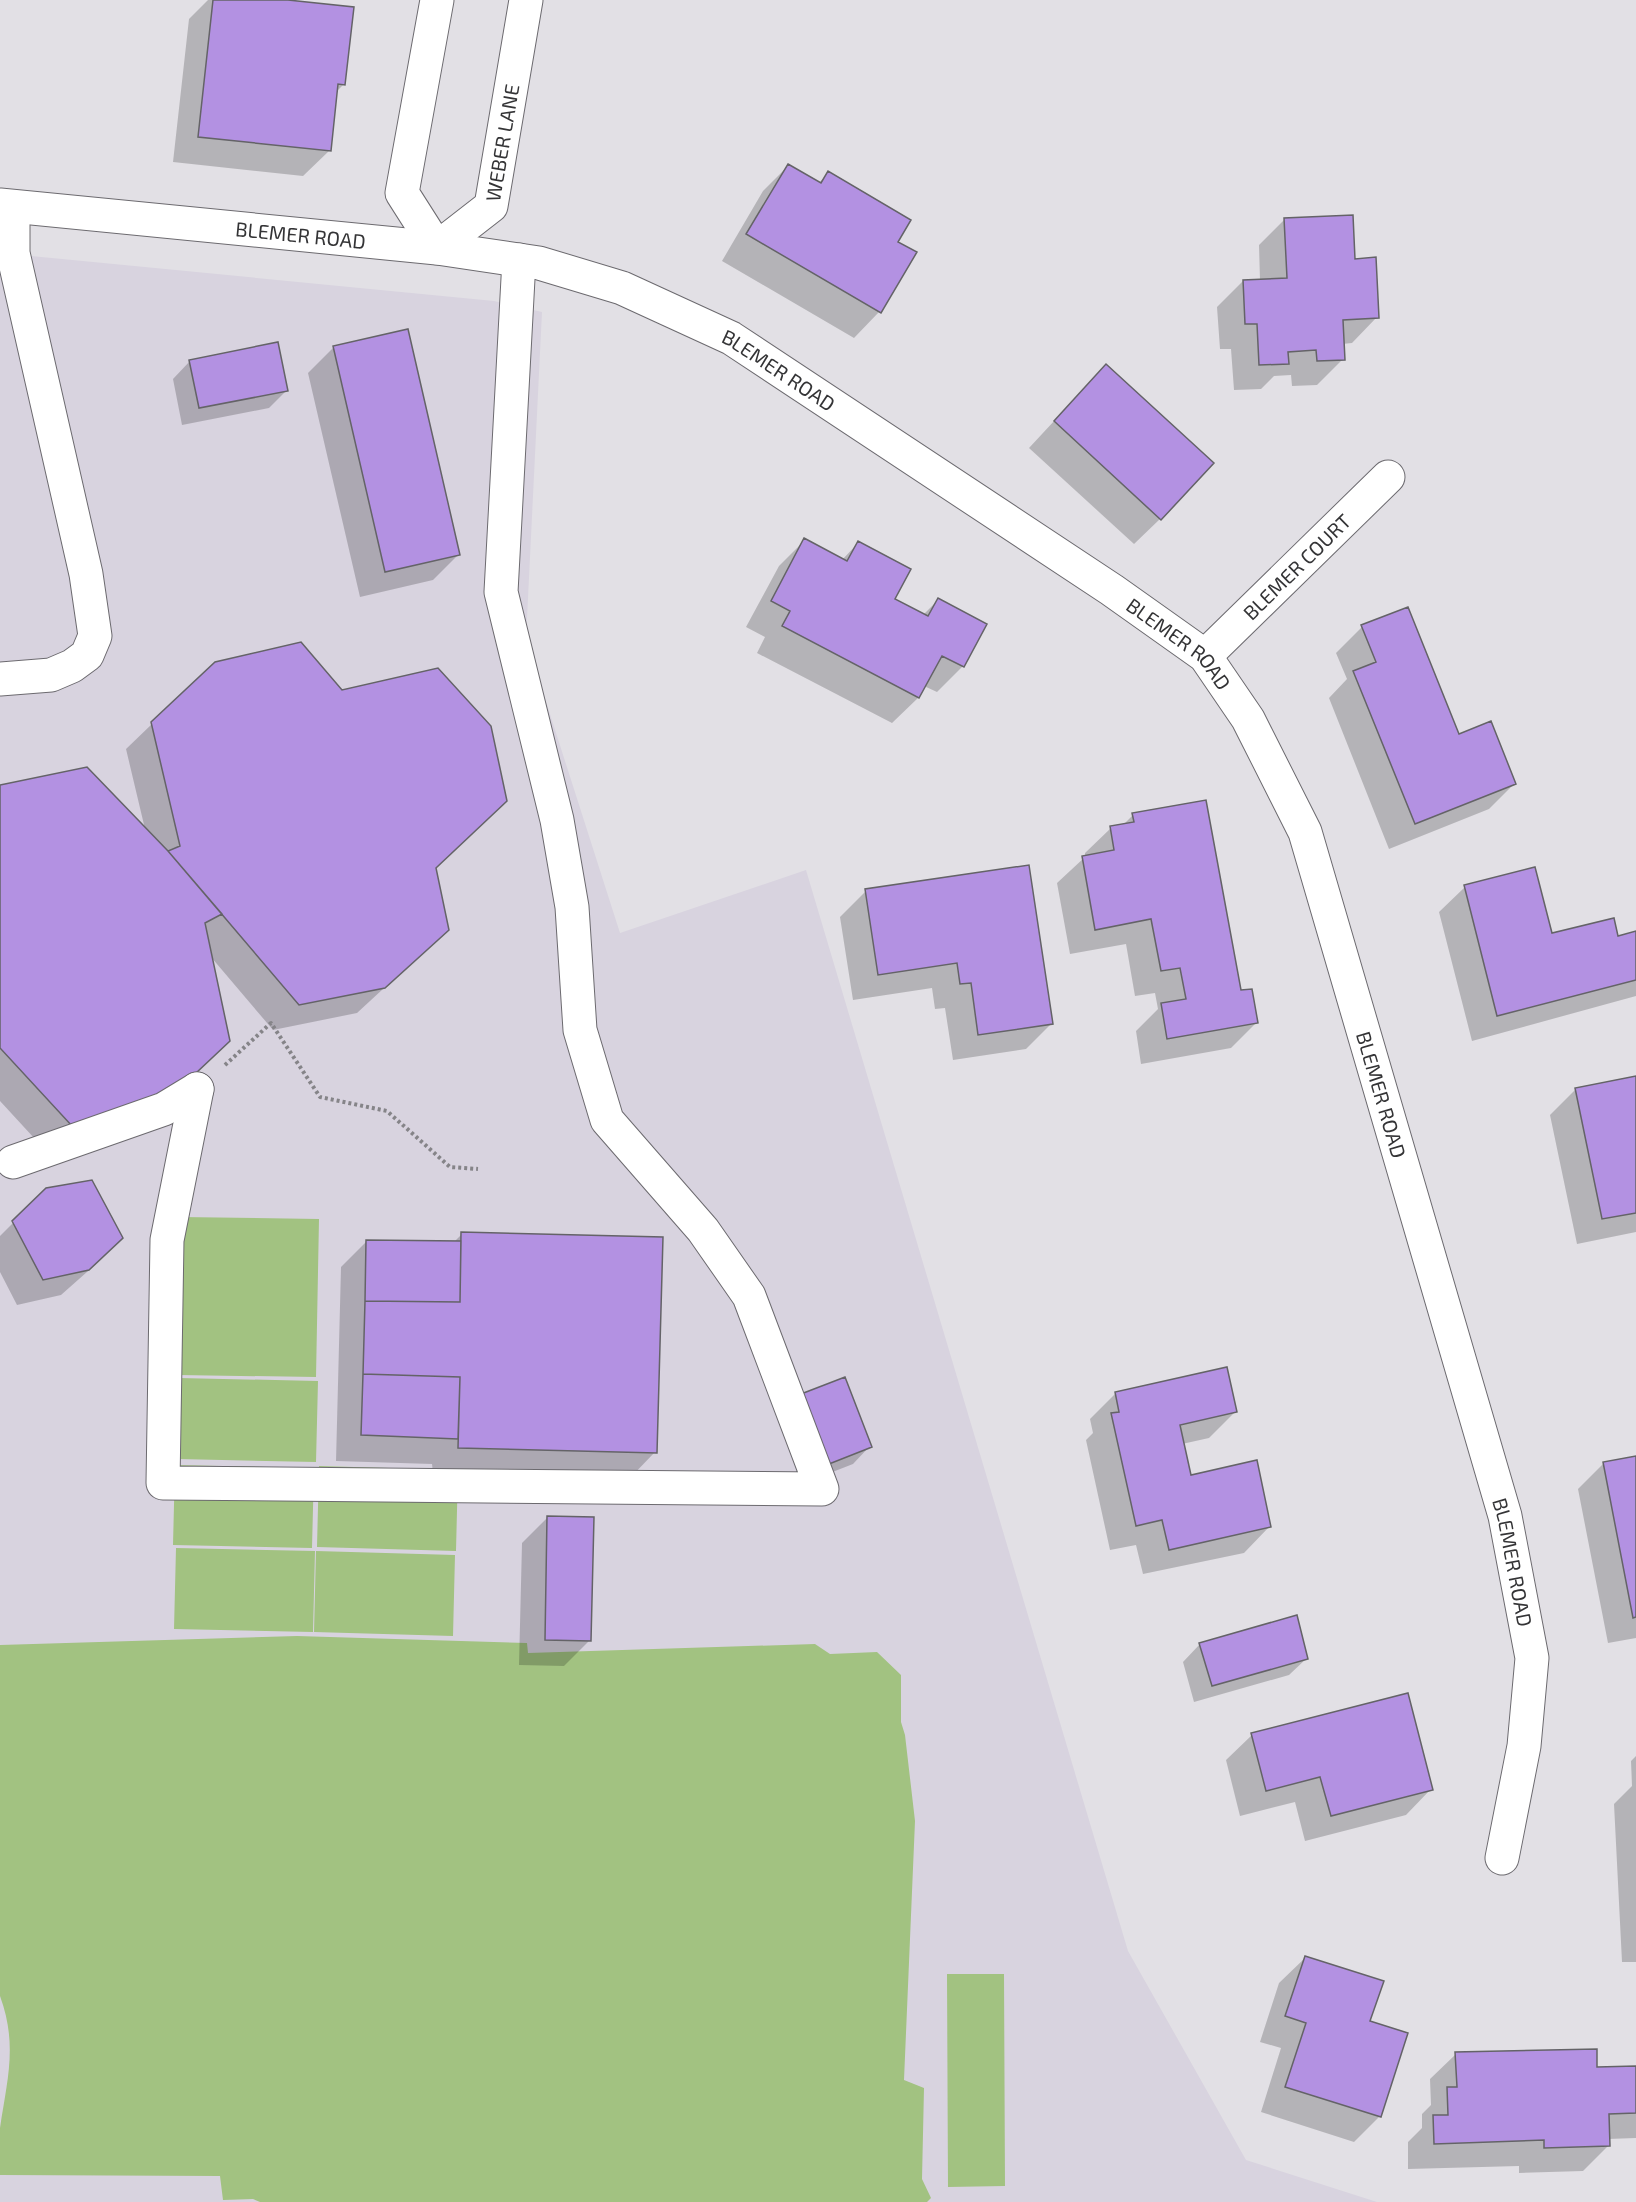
<svg xmlns="http://www.w3.org/2000/svg" width="1636" height="2202" font-family="'Exo 2',sans-serif">
<style>
.built{fill:#d8d3df}
.green{fill:#a2c281}
.shadow{fill:#0003}
.building{fill:#b391e2;stroke:#646367;stroke-width:1.5}
.lines{fill:none;stroke-linecap:round;stroke-linejoin:round}
.minor-casing{stroke:#6c6a6f;stroke-width:35}
.path{stroke:#858488;stroke-width:4;stroke-dasharray:3 3;stroke-linecap:butt}
.minor{stroke:#fff;stroke-width:33}
.labels{text-anchor:middle;dominant-baseline:central;stroke-width:4.5;stroke-linejoin:round;paint-order:stroke}
.street-label{font-size:20px;fill:#343436;stroke:#e2e0e5}
</style>
<rect width="100%" height="100%" fill="#e2e0e5"/>
<path class="built" d="M 0,253 L 494,301 L 542,312 L 526,639 L 620,933 L 806,870 L 1128,1951 L 1246,2160 L 1377,2202 L 0,2202 Z"/>
<path class="green" d="M 180,1217 L 319,1219 L 316,1377 L 178,1375 Z
M 179,1378 L 318,1381 L 316,1462 L 177,1459 Z
M 175,1465 L 314,1468 L 312,1548 L 173,1545 Z
M 319,1466 L 458,1470 L 456,1551 L 317,1547 Z
M 176,1548 L 315,1551 L 313,1632 L 174,1629 Z
M 316,1551 L 455,1555 L 453,1636 L 314,1632 Z
M 297,1636 L 527,1643 L 528,1653 L 815,1644 L 830,1654 L 877,1652 L 901,1675 L 901,1722 L 905,1735 L 915,1821 L 904,2080 L 924,2088 L 922,2179 L 931,2198 L 927,2202 L 260,2202 L 253,2199 L 223,2200 L 220,2176 L 0,2175 C 0,2160 0,2143 0,2128 C 7,2080 18,2045 0,1996 L 0,1645 Z
M 947,1974 L 1004,1974 L 1005,2186 L 948,2187 Z"/>
<path class="shadow" d="M 208,0 L 274,0 L 344,84 L 335,93 L 329,151 L 303,176 L 173,162 L 189,19 Z
M 789,165 L 819,183 L 828,173 L 896,242 L 915,253 L 879,312 L 854,338 L 722,261 L 763,191 Z
M 1284,220 L 1354,260 L 1377,317 L 1352,343 L 1342,344 L 1343,359 L 1317,385 L 1292,386 L 1291,375 L 1274,376 L 1261,389 L 1234,390 L 1231,349 L 1220,349 L 1217,307 L 1243,281 L 1260,280 L 1259,245 Z
M 334,347 L 458,555 L 433,580 L 360,597 L 308,373 Z
M 190,361 L 286,391 L 269,408 L 182,425 L 173,379 Z
M 1081,392 L 1160,519 L 1134,544 L 1029,448 Z
M 805,540 L 842,560 L 858,543 L 893,600 L 923,615 L 938,600 L 985,624 L 962,667 L 937,692 L 924,686 L 918,698 L 892,723 L 757,653 L 765,637 L 746,627 L 779,566 Z
M 1362,627 L 1458,736 L 1514,784 L 1489,809 L 1389,849 L 1329,698 L 1347,679 L 1336,653 Z
M 342,691 L 435,869 L 448,929 L 357,1013 L 273,1030 L 211,957 L 229,1041 L 135,1130 L 46,1151 L 0,1101 L 0,786 L 145,829 L 126,749 L 153,723 Z
M 1133,815 L 1257,1022 L 1231,1048 L 1141,1064 L 1136,1031 L 1158,1009 L 1155,993 L 1135,996 L 1126,944 L 1070,954 L 1057,883 L 1085,857 L 1085,853 L 1111,828 L 1122,826 Z
M 1465,887 L 1551,935 L 1617,938 L 1636,933 L 1636,996 L 1472,1041 L 1439,912 Z
M 866,891 L 1052,1023 L 1026,1049 L 953,1060 L 945,1008 L 935,1009 L 932,988 L 853,1000 L 840,917 Z
M 1636,1078 L 1636,1232 L 1577,1244 L 1550,1115 L 1576,1089 Z
M 46,1190 L 96,1264 L 61,1295 L 17,1305 L 0,1272 L 0,1236 Z
M 462,1234 L 655,1452 L 630,1478 L 433,1473 L 432,1464 L 336,1461 L 341,1267 L 367,1241 L 454,1242 Z
M 1116,1393 L 1235,1412 L 1209,1438 L 1182,1444 L 1190,1477 L 1269,1527 L 1244,1553 L 1143,1574 L 1136,1545 L 1110,1550 L 1086,1440 L 1093,1433 L 1090,1419 Z
M 785,1413 L 870,1446 L 853,1464 L 812,1480 Z
M 1636,1457 L 1636,1638 L 1608,1643 L 1578,1489 L 1604,1463 Z
M 548,1517 L 590,1640 L 564,1666 L 519,1665 L 522,1543 Z
M 1200,1644 L 1307,1658 L 1289,1675 L 1194,1702 L 1183,1662 Z
M 1252,1735 L 1431,1789 L 1406,1815 L 1305,1841 L 1295,1802 L 1240,1816 L 1226,1760 Z
M 1636,1756 L 1636,1962 L 1622,1962 L 1614,1804 L 1632,1786 L 1631,1761 Z
M 1305,1958 L 1368,2022 L 1380,2116 L 1354,2142 L 1261,2112 L 1281,2048 L 1260,2042 L 1279,1983 Z
M 1456,2054 L 1595,2068 L 1636,2067 L 1636,2138 L 1608,2139 L 1608,2146 L 1583,2171 L 1519,2173 L 1519,2166 L 1408,2169 L 1408,2142 L 1422,2128 L 1422,2114 L 1431,2105 L 1430,2079 Z"/>
<path class="building" d="M 213,0 L 288,0 L 354,7 L 345,85 L 338,84 L 331,151 L 198,137 Z
M 788,164 L 821,183 L 828,171 L 911,220 L 898,242 L 917,252 L 881,313 L 746,234 Z
M 1353,215 L 1355,259 L 1376,257 L 1379,318 L 1343,320 L 1345,360 L 1317,361 L 1316,350 L 1288,352 L 1289,364 L 1259,365 L 1257,324 L 1245,324 L 1243,280 L 1287,278 L 1284,218 Z
M 408,329 L 460,555 L 385,572 L 333,346 Z
M 278,342 L 288,391 L 199,408 L 189,360 Z
M 1106,364 L 1214,463 L 1161,520 L 1054,421 Z
M 804,538 L 847,561 L 858,541 L 911,569 L 895,599 L 928,616 L 938,598 L 987,624 L 964,667 L 942,656 L 919,698 L 782,626 L 790,611 L 771,601 Z
M 1408,607 L 1459,734 L 1491,721 L 1516,784 L 1415,824 L 1353,671 L 1376,662 L 1361,625 Z
M 301,642 L 342,690 L 438,668 L 491,726 L 507,801 L 436,868 L 449,930 L 385,988 L 299,1005 L 168,851 L 180,846 L 151,722 L 215,662 Z
M 87,767 L 168,851 L 222,914 L 205,923 L 230,1041 L 162,1105 L 72,1126 L 0,1048 L 0,785 Z
M 1206,800 L 1241,990 L 1252,989 L 1258,1023 L 1167,1039 L 1161,1003 L 1186,999 L 1180,968 L 1161,971 L 1151,919 L 1095,930 L 1082,856 L 1114,850 L 1110,826 L 1134,822 L 1132,813 Z
M 1029,865 L 1053,1024 L 978,1035 L 971,983 L 960,984 L 957,963 L 878,975 L 865,889 Z
M 1535,867 L 1552,933 L 1614,918 L 1618,936 L 1636,931 L 1636,980 L 1497,1016 L 1464,885 Z
M 1636,1076 L 1636,1213 L 1602,1219 L 1575,1088 Z
M 92,1180 L 123,1238 L 89,1270 L 43,1280 L 12,1221 L 46,1188 Z
M 461,1232 L 663,1237 L 657,1453 L 458,1448 L 460,1377 L 363,1374 L 365,1301 L 460,1302 Z
M 366,1240 L 461,1241 L 460,1302 L 365,1301 Z
M 1227,1367 L 1237,1412 L 1180,1425 L 1191,1475 L 1257,1460 L 1271,1527 L 1169,1550 L 1162,1520 L 1136,1526 L 1111,1413 L 1119,1412 L 1115,1392 Z
M 363,1374 L 460,1377 L 458,1439 L 361,1435 Z
M 845,1377 L 872,1447 L 829,1464 L 801,1394 Z
M 1636,1456 L 1636,1617 L 1633,1618 L 1603,1462 Z
M 547,1516 L 594,1517 L 591,1641 L 545,1640 Z
M 1297,1615 L 1308,1659 L 1212,1686 L 1199,1643 Z
M 1408,1693 L 1433,1790 L 1331,1816 L 1320,1777 L 1266,1791 L 1251,1733 Z
M 1305,1956 L 1384,1981 L 1370,2021 L 1408,2033 L 1381,2117 L 1285,2087 L 1306,2023 L 1285,2016 Z
M 1597,2049 L 1597,2067 L 1636,2066 L 1636,2113 L 1609,2114 L 1610,2146 L 1544,2148 L 1544,2140 L 1434,2144 L 1433,2115 L 1448,2115 L 1447,2087 L 1457,2087 L 1455,2052 Z"/>
<g class="lines">
<defs>
<g id="minor">
<path id="s1" d="M 437,0 L 402,193 L 437,248 L 491,206 L 526,0"/>
<path id="s2" d="M 0,205 L 437,248 L 539,263 L 622,288 L 731,338 L 1112,590 L 1205,656 L 1248,719 L 1305,832 L 1505,1516 L 1532,1658 L 1524,1746 L 1502,1858"/>
<path id="s3" d="M 1205,656 L 1388,477"/>
<path d="M 0,679 L 51,675 L 72,666 L 87,655 L 95,636 L 86,574 L 13,253 L 13,207"/>
<path d="M 197,1089 L 167,1240 L 163,1483 L 822,1489 L 749,1296 L 703,1230 L 607,1120 L 580,1030 L 572,907 L 557,820 L 501,592 L 519,260"/>
<path d="M 13,1162 L 164,1109 L 197,1089"/>
</g>
</defs>
<use href="#minor" class="minor-casing"/>
<path class="path" d="M 225,1065 L 271,1023 L 320,1097 L 387,1111 L 450,1167 L 478,1169"/>
<use href="#minor" class="minor"/>
</g>
<g class="labels">
<g class="street-label">
<text stroke="none"><textPath href="#s1" startOffset="394">WEBER LANE</textPath></text>
<text stroke="none"><textPath href="#s2" startOffset="302">BLEMER ROAD</textPath></text>
<text stroke="none"><textPath href="#s2" startOffset="806">BLEMER ROAD</textPath></text>
<text stroke="none"><textPath href="#s3" startOffset="128">BLEMER COURT</textPath></text>
<text stroke="none"><textPath href="#s2" startOffset="1292">BLEMER ROAD</textPath></text>
<text stroke="none"><textPath href="#s2" startOffset="1796">BLEMER ROAD</textPath></text>
<text stroke="none"><textPath href="#s2" startOffset="2282">BLEMER ROAD</textPath></text>
</g>
</g>
</svg>
